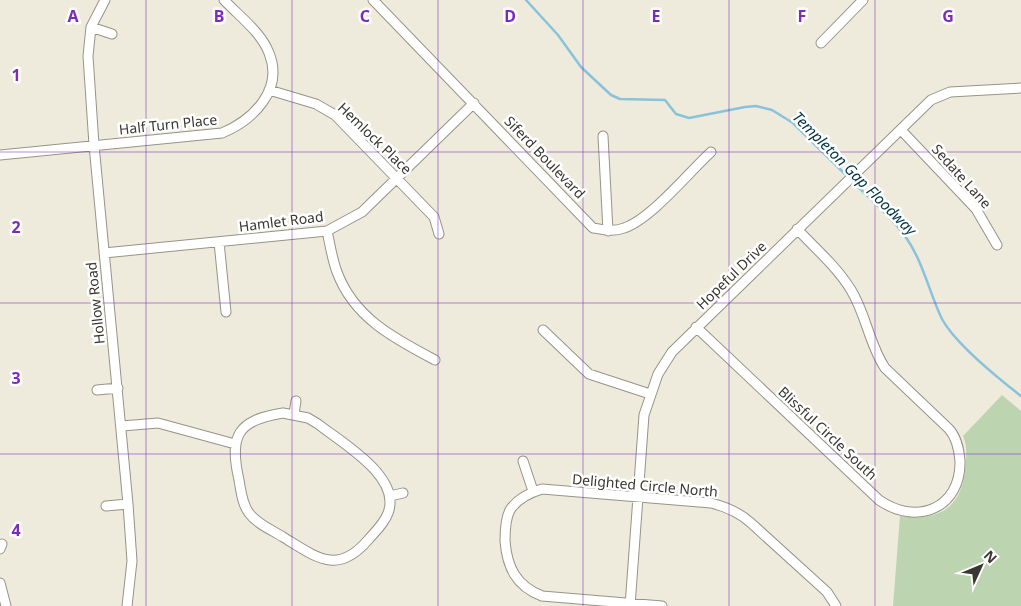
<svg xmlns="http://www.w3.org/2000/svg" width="1021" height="606" font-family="'Noto Sans',sans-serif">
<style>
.green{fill:#bdd4b0}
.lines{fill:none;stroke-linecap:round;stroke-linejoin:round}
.stream{stroke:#88c2db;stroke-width:2.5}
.minor-casing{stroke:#979486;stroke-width:11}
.minor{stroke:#fff;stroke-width:9}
.grid{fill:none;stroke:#7b2cbf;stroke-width:1;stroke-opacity:0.55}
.labels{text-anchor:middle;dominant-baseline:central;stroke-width:5;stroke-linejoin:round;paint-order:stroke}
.street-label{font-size:14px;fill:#383731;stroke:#fff}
.water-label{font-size:15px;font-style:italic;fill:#003547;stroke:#fff}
.grid-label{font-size:16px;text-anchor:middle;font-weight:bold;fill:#7b2cbf;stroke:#fff;stroke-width:5;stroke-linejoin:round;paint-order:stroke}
</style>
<rect width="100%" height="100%" fill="#eeebdc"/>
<path class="green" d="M 1002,395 L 1021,411 L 1021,606 L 893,606 L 900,516 C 937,521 961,510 965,470 C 966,458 968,447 963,436 Z"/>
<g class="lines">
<path class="stream" d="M 526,0 L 558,35 L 581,67 L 611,95 L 620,99 L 665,100 L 676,114 L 689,118 L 745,107 L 756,106 L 772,110 L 793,123 L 848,177
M 852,181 C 869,198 891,216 905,236 C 923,261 929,292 942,319 C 955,343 999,379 1021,396"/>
<defs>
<path id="minor" d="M 105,0 L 91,27 L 88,56 L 94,145 L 128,504 L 132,561 L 127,606
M 373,0 L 593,228 C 604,230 614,232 624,228 C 651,219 689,172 711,152
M 91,27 L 112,34
M 821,43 L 863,0
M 269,90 L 316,104 L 335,115 L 434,217 L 439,234
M 901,130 L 976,209 L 997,245
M 603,136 L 608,231
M 0,155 L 222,133 C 253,120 284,90 269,53 C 261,32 239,16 224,0
M 327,231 C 330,244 332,259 337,272 C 354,318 395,339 435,360
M 219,242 L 226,312
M 104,253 L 327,231 L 362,212 L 474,103
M 696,327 L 879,500 C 916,526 961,509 960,461 C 959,449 957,438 949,429 L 885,368 C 869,344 866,314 851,290 C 837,267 815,248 797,229
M 543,330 L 589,374 L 650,394
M 97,390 L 118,388
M 283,413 L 308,418 L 318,424 C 342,443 402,477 388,513 C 384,524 375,532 368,540 C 337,576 316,557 283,537 C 272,530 257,524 249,513 C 242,504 241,491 239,480 C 229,436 237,420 283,413 Z
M 294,414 L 296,401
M 122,426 L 158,423 L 235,444
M 523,461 L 533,491
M 390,496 L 403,493
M 106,506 L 128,504
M 0,549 L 2,544
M 0,583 L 6,606
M 630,606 L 644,415 L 658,374 L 672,352 L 931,100 L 950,92 L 1021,88
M 662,606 L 542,596 C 516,586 507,567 505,541 C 505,532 505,519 510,510 C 517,499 529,493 542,489 L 711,503 C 727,507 739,512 751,523 L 827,592 L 836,606"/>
</defs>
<use href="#minor" class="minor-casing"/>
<use href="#minor" class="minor"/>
</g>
<path class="grid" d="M 146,0 L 146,606M 292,0 L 292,606M 438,0 L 438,606M 583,0 L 583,606M 729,0 L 729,606M 875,0 L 875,606M 0,152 L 1021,152M 0,303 L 1021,303M 0,454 L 1021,454"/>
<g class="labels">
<g class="street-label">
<text transform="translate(168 124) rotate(-6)">Half Turn Place</text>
<text transform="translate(375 138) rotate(44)">Hemlock Place</text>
<text transform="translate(545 157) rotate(46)">Siferd Boulevard</text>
<text transform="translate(962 176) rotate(48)">Sedate Lane</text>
<text transform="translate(281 221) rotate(-7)">Hamlet Road</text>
<text transform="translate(731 275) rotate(-44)">Hopeful Drive</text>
<text transform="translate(95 303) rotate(-96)">Hollow Road</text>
<text transform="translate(828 433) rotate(43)">Blissful Circle South</text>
<text transform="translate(645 485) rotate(5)">Delighted Circle North</text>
</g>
<g class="water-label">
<text transform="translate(855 173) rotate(45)">Templeton Gap Floodway</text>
</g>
</g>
<g class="grid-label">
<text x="73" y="22">A</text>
<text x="219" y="22">B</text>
<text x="365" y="22">C</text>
<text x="510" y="22">D</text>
<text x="656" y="22">E</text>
<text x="802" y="22">F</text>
<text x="948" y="22">G</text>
<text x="16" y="81">1</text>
<text x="16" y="233">2</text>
<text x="16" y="384">3</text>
<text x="16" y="536">4</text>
</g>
<g transform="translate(981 566) rotate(46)" stroke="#ffffff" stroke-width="4" paint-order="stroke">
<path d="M0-4L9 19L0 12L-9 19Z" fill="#383731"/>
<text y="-8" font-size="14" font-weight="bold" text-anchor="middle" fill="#383731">N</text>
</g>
</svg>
